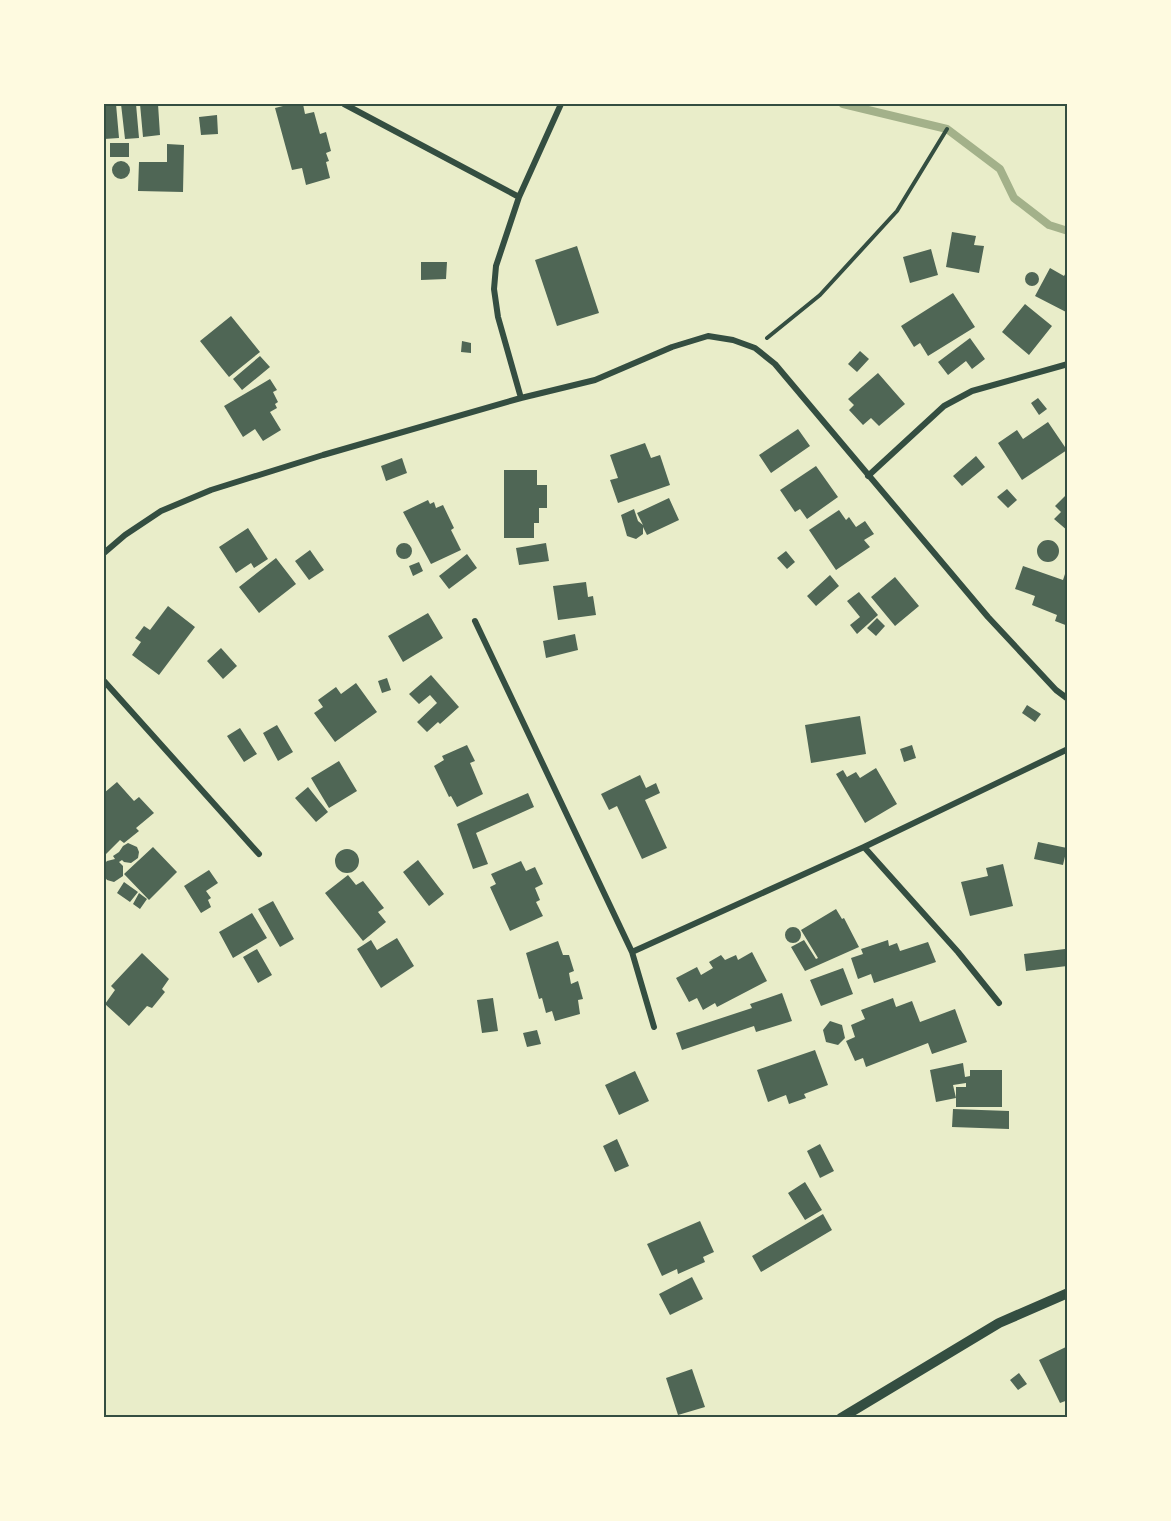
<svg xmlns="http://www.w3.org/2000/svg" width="1171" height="1521" font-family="'Open Sans',sans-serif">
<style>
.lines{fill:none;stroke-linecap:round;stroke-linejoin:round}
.stream{stroke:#a3b18a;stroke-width:8}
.building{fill:#4f6655}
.path{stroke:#344e41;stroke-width:4}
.minor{stroke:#344e41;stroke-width:6}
.tertiary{stroke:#344e41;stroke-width:10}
.neatline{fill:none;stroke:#344e41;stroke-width:2}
</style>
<rect width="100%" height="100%" fill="#e9edc9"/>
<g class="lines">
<path class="stream" d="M 843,104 L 947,129 L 1000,169 L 1014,198 L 1049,225 L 1068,231"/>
</g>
<path class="building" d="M 104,104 L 116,104 L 119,138 L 104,139 Z
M 121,104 L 136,104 L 139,138 L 125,139 Z
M 140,104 L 158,104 L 160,135 L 143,137 Z
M 291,104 L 303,104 L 305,114 L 314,112 L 320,134 L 326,132 L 331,151 L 326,153 L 329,161 L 326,162 L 330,178 L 306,185 L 302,168 L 292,170 L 275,108 Z
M 217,115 L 218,134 L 201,135 L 199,117 Z
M 110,143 L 129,143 L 129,157 L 110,157 Z
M 167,144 L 184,145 L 183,192 L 138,191 L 139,162 L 167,162 Z
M112 170a9 9 0 1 1 18 0a9 9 0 1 1-18 0Z
M 952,232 L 976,236 L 974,245 L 984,246 L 979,273 L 946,267 Z
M 577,246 L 599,313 L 557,326 L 535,260 Z
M 931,249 L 938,275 L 910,283 L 903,257 Z
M 421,262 L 447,262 L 446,279 L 421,280 Z
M 1050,268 L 1064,276 L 1068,269 L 1068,313 L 1035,296 Z
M1025 279a7 7 0 1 1 14 0a7 7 0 1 1-14 0Z
M 953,293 L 975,327 L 928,356 L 920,343 L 914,347 L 901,326 Z
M 1025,304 L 1052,326 L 1029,355 L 1002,332 Z
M 231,316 L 260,352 L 229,377 L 200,341 Z
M 970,338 L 985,359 L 972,369 L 966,361 L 948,375 L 938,362 Z
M 462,341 L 471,343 L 471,353 L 461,352 Z
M 860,351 L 869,359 L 857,372 L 848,364 Z
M 260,356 L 270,367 L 242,390 L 233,379 Z
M 878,373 L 905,404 L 879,426 L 871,418 L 863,425 L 849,410 L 854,405 L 848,399 Z
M 270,379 L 277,390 L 273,392 L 278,402 L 275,404 L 277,408 L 270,412 L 281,430 L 263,441 L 255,429 L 243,437 L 224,406 Z
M 1038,398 L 1047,409 L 1039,415 L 1031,403 Z
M 1048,422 L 1067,450 L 1022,480 L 998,443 L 1017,430 L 1023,439 Z
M 798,429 L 810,446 L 771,473 L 759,455 Z
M 645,443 L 651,458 L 660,455 L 670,485 L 618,503 L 610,480 L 618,478 L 610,455 Z
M 976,456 L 985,467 L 962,486 L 953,476 Z
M 402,458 L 407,473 L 386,481 L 381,466 Z
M 816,466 L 838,497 L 807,519 L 800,509 L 795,512 L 780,490 Z
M 504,470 L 537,470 L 537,485 L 547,485 L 547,508 L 539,508 L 539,523 L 534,523 L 534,538 L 504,538 Z
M 1007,489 L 1017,500 L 1008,508 L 997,497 Z
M 1068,493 L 1068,531 L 1054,519 L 1061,512 L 1055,506 Z
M 669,498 L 679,520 L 647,535 L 643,527 L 643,534 L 636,539 L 627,536 L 621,515 L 634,509 L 638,521 L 643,525 L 637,513 Z
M 428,500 L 430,504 L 434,502 L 436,508 L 443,505 L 454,528 L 451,530 L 461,550 L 431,564 L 403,512 Z
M 839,510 L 846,520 L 849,517 L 856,527 L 865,521 L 874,534 L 864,540 L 870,547 L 836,570 L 809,530 Z
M 248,528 L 268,559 L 254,568 L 251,563 L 236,573 L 219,547 Z
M1037 551a11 11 0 1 1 22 0a11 11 0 1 1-22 0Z
M396 551a8 8 0 1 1 16 0a8 8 0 1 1-16 0Z
M 546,543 L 549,561 L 519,565 L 516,548 Z
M 310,550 L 324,570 L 309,580 L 295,561 Z
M 786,551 L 795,562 L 787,569 L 777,558 Z
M 467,554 L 477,568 L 449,589 L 439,576 Z
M 276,558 L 296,584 L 259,613 L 239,587 Z
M 419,562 L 423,571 L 413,576 L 409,566 Z
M 1023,566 L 1063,580 L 1065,574 L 1068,575 L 1068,626 L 1055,621 L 1057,615 L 1032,605 L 1035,596 L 1015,589 Z
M 830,575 L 839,586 L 816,606 L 807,596 Z
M 895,577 L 919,606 L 895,626 L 871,597 Z
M 586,582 L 588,597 L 593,596 L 596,615 L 558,620 L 553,586 Z
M 859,592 L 878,615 L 857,634 L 850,625 L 860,617 L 847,601 Z
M 168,606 L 195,627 L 159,675 L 132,655 L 141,642 L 135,638 L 144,626 L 150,630 Z
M 428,613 L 443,638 L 403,662 L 388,636 Z
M 877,618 L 885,626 L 876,636 L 867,628 Z
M 575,634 L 578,650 L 546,658 L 543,641 Z
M 221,648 L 237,666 L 223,679 L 207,661 Z
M 431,675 L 459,707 L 440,724 L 438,722 L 427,732 L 417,722 L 437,703 L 430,695 L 419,704 L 409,694 Z
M 387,678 L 391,690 L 382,693 L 378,681 Z
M 356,683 L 377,712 L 335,742 L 314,713 L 323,707 L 318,700 L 336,687 L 341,694 Z
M 1027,705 L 1041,714 L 1035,722 L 1022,713 Z
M 860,716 L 866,754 L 811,763 L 805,725 Z
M 277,725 L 293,752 L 278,761 L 263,733 Z
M 240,728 L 257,754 L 244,762 L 227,736 Z
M 467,745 L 475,761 L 470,763 L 483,794 L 457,807 L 451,796 L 449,797 L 434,766 L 444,760 L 442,756 Z
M 912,745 L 916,758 L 904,762 L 900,749 Z
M 339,761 L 357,791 L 329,808 L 311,778 Z
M 876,768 L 897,804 L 865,823 L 836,774 L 843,770 L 847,777 L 856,772 L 860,778 Z
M 640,775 L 646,788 L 656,783 L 660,793 L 645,800 L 667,848 L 642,859 L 617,806 L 609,810 L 601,794 Z
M 117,782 L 134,801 L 139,797 L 154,813 L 136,828 L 139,831 L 124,843 L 120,840 L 105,855 L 104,793 Z
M 308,787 L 328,812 L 316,822 L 295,798 Z
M 528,793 L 534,807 L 476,833 L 488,864 L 473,869 L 457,824 Z
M 1038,842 L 1067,848 L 1063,865 L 1034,859 Z
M 128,843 L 137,847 L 139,852 L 138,858 L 131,863 L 124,862 L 122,860 L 119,862 L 123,866 L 123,876 L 114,882 L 107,880 L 104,876 L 104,864 L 107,861 L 115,859 L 113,856 L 119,852 L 123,846 Z
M 153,847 L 177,872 L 149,900 L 124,874 Z
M335 861a12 12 0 1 1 24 0a12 12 0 1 1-24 0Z
M 418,860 L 444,894 L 429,906 L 403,872 Z
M 521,861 L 526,871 L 535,867 L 543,884 L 535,888 L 540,900 L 536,902 L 543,916 L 510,931 L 490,887 L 496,884 L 491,874 Z
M 1003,864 L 1013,906 L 970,916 L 961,882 L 988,876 L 986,868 Z
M 209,870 L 218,883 L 206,891 L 211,898 L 208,900 L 211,907 L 201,913 L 184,886 Z
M 348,875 L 356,885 L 363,881 L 384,908 L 378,912 L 386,922 L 363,941 L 325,893 Z
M 124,882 L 138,892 L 130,902 L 117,893 Z
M 139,893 L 147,899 L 140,909 L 133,904 Z
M 273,901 L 294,939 L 280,947 L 258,909 Z
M 836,909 L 842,919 L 844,918 L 859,947 L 805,971 L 791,947 L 804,940 L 816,959 L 818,958 L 801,930 Z
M 252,913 L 267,938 L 233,958 L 219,932 Z
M785 935a8 8 0 1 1 16 0a8 8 0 1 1-16 0Z
M 397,938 L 414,966 L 381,988 L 357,949 L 371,940 L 377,950 Z
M 888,940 L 889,946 L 897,943 L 900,951 L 928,942 L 936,962 L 874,983 L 871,974 L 858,979 L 851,958 L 863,954 L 861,949 Z
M 558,941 L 563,955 L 569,955 L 574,971 L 569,973 L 571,984 L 578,981 L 583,999 L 578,1000 L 580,1014 L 555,1021 L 552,1011 L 546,1013 L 542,998 L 539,999 L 526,953 Z
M 257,949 L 272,975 L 258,983 L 243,957 Z
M 1065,949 L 1067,966 L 1026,971 L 1024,954 Z
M 752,952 L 767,981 L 717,1007 L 715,1003 L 703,1010 L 697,998 L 689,1002 L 676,978 L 697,967 L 701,975 L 713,968 L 709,962 L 721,955 L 725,960 L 736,955 L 738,960 Z
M 142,953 L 169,979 L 162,989 L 165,992 L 152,1008 L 147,1006 L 129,1026 L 105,1004 L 115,990 L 111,986 Z
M 843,968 L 853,994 L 821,1006 L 810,980 Z
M 782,993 L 792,1021 L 756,1032 L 754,1026 L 682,1050 L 676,1033 L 752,1008 L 750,1004 Z
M 493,998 L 498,1031 L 482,1033 L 477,1000 Z
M 893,998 L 896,1007 L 912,1001 L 920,1022 L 955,1009 L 967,1042 L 932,1054 L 928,1043 L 866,1067 L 863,1058 L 855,1061 L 846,1041 L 855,1037 L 851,1025 L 865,1019 L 861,1010 Z
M 830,1021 L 842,1025 L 845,1038 L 838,1045 L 826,1042 L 823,1030 Z
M 537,1030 L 541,1044 L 527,1047 L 523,1033 Z
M 815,1050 L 828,1085 L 804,1094 L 806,1098 L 789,1104 L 786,1095 L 768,1102 L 757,1070 Z
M 963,1063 L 965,1077 L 970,1076 L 970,1070 L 1002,1070 L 1002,1107 L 956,1107 L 956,1087 L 966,1087 L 966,1083 L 953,1085 L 956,1098 L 936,1102 L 930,1070 Z
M 635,1071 L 649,1101 L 619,1115 L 605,1085 Z
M 953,1109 L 1009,1111 L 1009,1129 L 952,1127 Z
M 617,1139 L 629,1166 L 615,1172 L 603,1146 Z
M 820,1144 L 834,1171 L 820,1178 L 807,1151 Z
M 805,1182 L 822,1210 L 805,1220 L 788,1193 Z
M 823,1214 L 832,1230 L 761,1272 L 752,1256 Z
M 700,1221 L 714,1252 L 703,1257 L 705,1262 L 678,1274 L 677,1269 L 662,1276 L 647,1244 Z
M 692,1277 L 703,1299 L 670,1315 L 659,1294 Z
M 1068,1346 L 1068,1400 L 1060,1403 L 1039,1360 Z
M 692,1369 L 705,1407 L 678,1415 L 666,1378 Z
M 1019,1373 L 1027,1384 L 1018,1390 L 1010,1380 Z"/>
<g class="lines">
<path class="path" d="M 767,338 L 820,295 L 897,211 L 947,129"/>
<path class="minor" d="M 344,104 L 519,197
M 521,398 L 498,317 L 494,289 L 496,266 L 519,197 L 561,104
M 868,476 L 944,406 L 972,391 L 1068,364
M 104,553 L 125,535 L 161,511 L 211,490 L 323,455 L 521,398 L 595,380 L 672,347 L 708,336 L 733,340 L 755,348 L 775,364 L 988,617 L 1056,690 L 1068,699
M 475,621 L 632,952 L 654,1027
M 104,681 L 259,854
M 864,847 L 958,952 L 999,1003
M 632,952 L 864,847 L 1068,749"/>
<path class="tertiary" d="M 841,1418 L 999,1323 L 1068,1293"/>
</g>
<rect width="1171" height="1521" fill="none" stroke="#fefae0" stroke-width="210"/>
<rect x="105" y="105" width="961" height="1311" class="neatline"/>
</svg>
